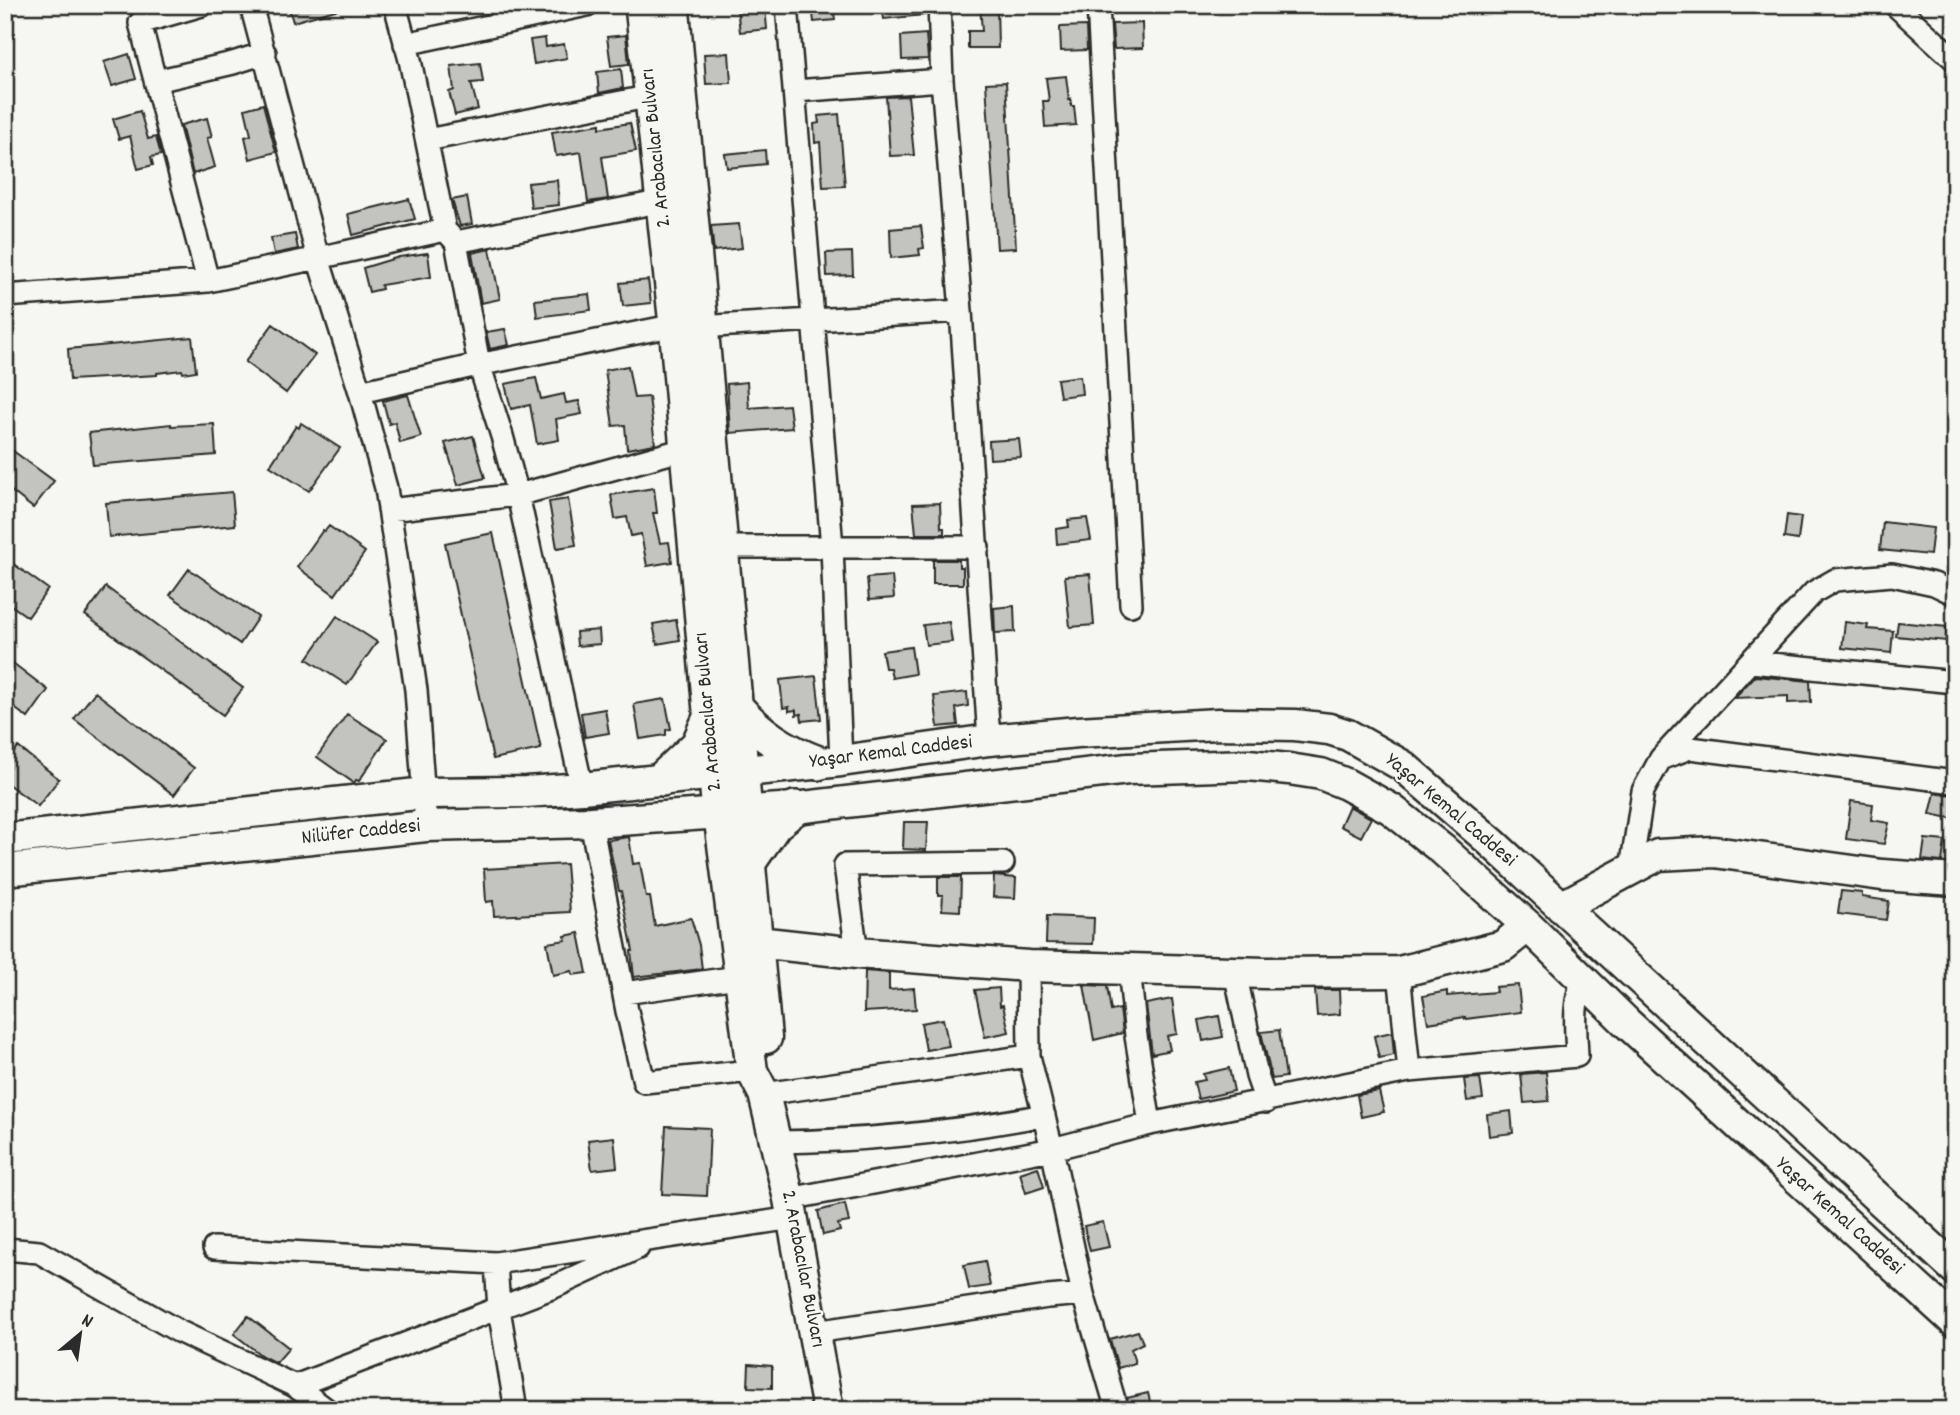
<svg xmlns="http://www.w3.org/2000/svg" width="1960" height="1415" font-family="Dekko,sans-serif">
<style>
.building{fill:#c3c3c0;stroke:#2b2b2b;stroke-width:2}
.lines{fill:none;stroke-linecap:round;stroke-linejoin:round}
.street-casing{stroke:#2b2b2b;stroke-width:26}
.secondary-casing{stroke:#2b2b2b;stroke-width:35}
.primary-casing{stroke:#2b2b2b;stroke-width:38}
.street{stroke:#f6f6f2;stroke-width:21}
.secondary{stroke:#f6f6f2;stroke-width:30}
.primary{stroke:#f6f6f2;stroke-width:33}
.labels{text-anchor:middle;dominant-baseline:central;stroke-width:5;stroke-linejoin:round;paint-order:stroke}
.street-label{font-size:21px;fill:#2b2b2b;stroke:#f6f6f2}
</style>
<rect width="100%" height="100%" fill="#f6f6f2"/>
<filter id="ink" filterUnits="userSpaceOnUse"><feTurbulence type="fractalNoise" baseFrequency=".0143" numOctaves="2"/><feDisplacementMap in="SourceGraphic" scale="14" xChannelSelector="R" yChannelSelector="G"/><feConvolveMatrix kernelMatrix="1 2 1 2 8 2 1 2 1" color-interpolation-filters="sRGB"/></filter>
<g filter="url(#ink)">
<path class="building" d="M 288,5 L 338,5 L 339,9 L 293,22 Z
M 812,5 L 833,5 L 835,20 L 814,22 Z
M 882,5 L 923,5 L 924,15 L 884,19 Z
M 980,5 L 997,5 L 998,48 L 968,48 L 968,31 L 982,31 Z
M 765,6 L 767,29 L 740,32 L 737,9 Z
M 1142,23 L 1143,48 L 1114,49 L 1112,24 Z
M 1086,26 L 1087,50 L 1061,51 L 1060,27 Z
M 926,34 L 928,59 L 902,60 L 901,36 Z
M 626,35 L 629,64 L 611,66 L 607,37 Z
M 545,38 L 546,47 L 564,44 L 567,58 L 534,64 L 530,40 Z
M 729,53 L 731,83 L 706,84 L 704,54 Z
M 129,54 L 136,79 L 112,86 L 104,62 Z
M 480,63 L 483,82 L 471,83 L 478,109 L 455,115 L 449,92 L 454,90 L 451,66 Z
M 621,69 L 623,88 L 599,93 L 597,72 Z
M 1066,76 L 1069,100 L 1071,99 L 1071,106 L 1074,106 L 1076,125 L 1045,127 L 1043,101 L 1049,101 L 1046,78 Z
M 1006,82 L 1016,248 L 997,249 L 986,83 Z
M 908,96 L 914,155 L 890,156 L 886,97 Z
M 263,104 L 276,152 L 250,159 L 245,137 L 251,135 L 245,109 Z
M 140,111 L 148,139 L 156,137 L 161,155 L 151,157 L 153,165 L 138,169 L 130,136 L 119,139 L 113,119 Z
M 839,114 L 845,186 L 823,187 L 820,142 L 815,143 L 814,124 L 819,123 L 818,116 Z
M 207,118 L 212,137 L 207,138 L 215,167 L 193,174 L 181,125 Z
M 630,123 L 636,151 L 602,157 L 608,199 L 588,202 L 581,152 L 556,156 L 552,132 L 600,124 L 600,128 Z
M 765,150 L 766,164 L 727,168 L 725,154 Z
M 557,180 L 559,205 L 531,208 L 528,183 Z
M 467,197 L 472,224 L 460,226 L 452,200 Z
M 409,199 L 415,219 L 353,235 L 348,214 Z
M 739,224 L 742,248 L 714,251 L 711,226 Z
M 921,226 L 924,248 L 919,249 L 920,255 L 891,258 L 890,229 Z
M 295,234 L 298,249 L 274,254 L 271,238 Z
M 490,249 L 500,299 L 481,303 L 472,253 Z
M 852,252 L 853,275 L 827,276 L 826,253 Z
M 428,253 L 431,277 L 381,285 L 382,289 L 369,292 L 363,268 L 399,257 Z
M 648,280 L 651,303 L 623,306 L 620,283 Z
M 589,294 L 591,310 L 537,317 L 535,300 Z
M 273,324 L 315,355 L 286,393 L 245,362 Z
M 505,329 L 509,345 L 490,349 L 486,332 Z
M 192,337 L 196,371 L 183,373 L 182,370 L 157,373 L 157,375 L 70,380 L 68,349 Z
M 628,366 L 634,398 L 649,397 L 655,444 L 627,449 L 625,425 L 613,426 L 605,370 Z
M 1080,376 L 1082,394 L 1060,397 L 1057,379 Z
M 536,378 L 541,399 L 564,394 L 566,403 L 579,401 L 582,414 L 556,419 L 559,440 L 537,444 L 530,405 L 511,409 L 505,384 Z
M 747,382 L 749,408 L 789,405 L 792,428 L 730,433 L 727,384 Z
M 408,395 L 421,437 L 400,443 L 395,422 L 389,424 L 383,401 Z
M 301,423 L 340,448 L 309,491 L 270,466 L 296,426 L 299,428 Z
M 171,424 L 171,426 L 214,424 L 216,455 L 93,465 L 89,433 Z
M 473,436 L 485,478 L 458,485 L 445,443 Z
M 1019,439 L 1021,457 L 990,459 L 989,441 Z
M 5,445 L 54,481 L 33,508 L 5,486 Z
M 654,488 L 657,513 L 653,513 L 660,543 L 669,542 L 672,562 L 647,566 L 641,534 L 631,536 L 627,517 L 615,519 L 611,495 Z
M 232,492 L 235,525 L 109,537 L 106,503 Z
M 568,499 L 576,545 L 557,548 L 549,502 Z
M 940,503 L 941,528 L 944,528 L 944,534 L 916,534 L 913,504 Z
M 1787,515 L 1801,517 L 1798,540 L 1784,538 Z
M 1087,518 L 1091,540 L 1057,544 L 1056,529 L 1069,527 L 1068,520 Z
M 1883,522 L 1933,528 L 1930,555 L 1880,550 Z
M 329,526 L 365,552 L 335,595 L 297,567 L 323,530 L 325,531 Z
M 493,533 L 541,749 L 493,759 L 445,543 Z
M 5,558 L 48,589 L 28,617 L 5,601 Z
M 933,560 L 959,560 L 959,567 L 963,567 L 963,584 L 933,584 Z
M 189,569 L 258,617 L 240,644 L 170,595 Z
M 1090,574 L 1094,625 L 1070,627 L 1065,576 Z
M 892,576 L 894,598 L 869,600 L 867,578 Z
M 106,587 L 243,688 L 223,715 L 85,615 Z
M 1014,606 L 1015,632 L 995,633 L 994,608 Z
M 337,616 L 377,642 L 347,685 L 307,659 Z
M 676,620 L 680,640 L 657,644 L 653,624 Z
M 949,622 L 952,642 L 926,645 L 923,625 Z
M 1845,622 L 1868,625 L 1867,629 L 1893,631 L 1891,653 L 1842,648 Z
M 1898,622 L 1947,627 L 1946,641 L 1896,636 Z
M 599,630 L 600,644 L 577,646 L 576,632 Z
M 911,647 L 915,674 L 892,678 L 890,668 L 885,668 L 882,651 Z
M 5,657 L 48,690 L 28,718 L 5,701 Z
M 816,676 L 821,719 L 802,721 L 801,714 L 796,715 L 796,710 L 789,711 L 789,707 L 783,708 L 780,680 Z
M 1755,676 L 1810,681 L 1811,702 L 1788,703 L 1788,696 L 1734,698 Z
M 95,692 L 194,768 L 174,795 L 74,719 Z
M 967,692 L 968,706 L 956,708 L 958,725 L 938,727 L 934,696 Z
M 665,699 L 671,729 L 666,730 L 666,735 L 640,739 L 634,704 Z
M 605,709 L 609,733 L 585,737 L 581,713 Z
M 347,714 L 387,739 L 359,781 L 356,780 L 354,783 L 317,757 Z
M 5,743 L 15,751 L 18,747 L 59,779 L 38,806 L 5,782 Z
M 1935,793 L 1955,795 L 1955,819 L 1930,814 Z
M 1851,801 L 1873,804 L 1871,820 L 1889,823 L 1884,844 L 1846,839 Z
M 1349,806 L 1371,818 L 1361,837 L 1340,826 Z
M 904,822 L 928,822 L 926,850 L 903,849 Z
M 629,837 L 633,864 L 640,863 L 646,897 L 650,897 L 655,926 L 691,918 L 699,945 L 702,969 L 634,977 L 631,951 L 633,951 L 621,891 L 619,891 L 608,840 Z
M 1925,839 L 1945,841 L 1942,862 L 1922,860 Z
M 566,864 L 570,912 L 494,916 L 493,901 L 486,902 L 484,869 Z
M 994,876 L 1016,878 L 1015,898 L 993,897 Z
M 938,877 L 961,877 L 960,911 L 942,910 L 943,895 L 938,895 Z
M 1841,891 L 1862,893 L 1862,897 L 1889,901 L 1886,920 L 1838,914 Z
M 1047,916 L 1094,918 L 1093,944 L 1046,943 Z
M 579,933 L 587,973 L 573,975 L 572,971 L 553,975 L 547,943 L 566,940 L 565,936 Z
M 865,971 L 889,973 L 889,990 L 914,988 L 916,1009 L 864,1012 Z
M 1084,985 L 1107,986 L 1111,1011 L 1120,1009 L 1123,1033 L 1094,1040 Z
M 1518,985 L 1521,1012 L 1465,1019 L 1465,1017 L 1428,1023 L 1423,996 L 1447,991 L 1447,996 L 1496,992 L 1495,987 Z
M 999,988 L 1000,1006 L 1003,1005 L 1009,1032 L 985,1037 L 975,990 Z
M 1315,990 L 1339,990 L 1340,1014 L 1317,1016 Z
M 1172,999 L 1177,1034 L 1167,1036 L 1170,1050 L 1152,1054 L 1146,1004 Z
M 1219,1016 L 1223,1037 L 1203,1041 L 1199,1020 Z
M 943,1019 L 949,1046 L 926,1050 L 921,1023 Z
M 1279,1030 L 1286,1077 L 1272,1079 L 1261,1032 Z
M 1392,1032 L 1394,1055 L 1379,1058 L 1374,1036 Z
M 1229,1068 L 1234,1091 L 1198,1099 L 1194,1082 L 1205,1080 L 1203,1074 Z
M 1546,1072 L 1549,1101 L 1524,1103 L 1521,1074 Z
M 1480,1078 L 1483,1099 L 1467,1101 L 1464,1079 Z
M 1379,1091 L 1384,1112 L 1361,1117 L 1357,1095 Z
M 1511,1111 L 1513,1133 L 1489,1136 L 1487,1114 Z
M 666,1126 L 710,1128 L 707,1196 L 662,1194 Z
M 614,1137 L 617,1167 L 592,1170 L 588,1140 Z
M 1038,1167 L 1044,1187 L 1026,1193 L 1020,1173 Z
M 845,1204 L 849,1222 L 838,1224 L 840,1231 L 823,1235 L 818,1211 Z
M 1103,1222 L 1109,1247 L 1090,1251 L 1084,1226 Z
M 985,1261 L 990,1286 L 969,1289 L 964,1265 Z
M 248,1316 L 289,1348 L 276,1363 L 262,1356 L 234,1334 Z
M 1138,1331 L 1143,1343 L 1131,1349 L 1135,1363 L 1118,1368 L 1110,1339 Z
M 749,1364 L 772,1366 L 772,1388 L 748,1387 Z
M 1148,1393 L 1152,1410 L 1130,1410 L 1127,1398 Z"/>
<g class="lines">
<defs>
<path id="street" d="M 202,5 L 140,23 L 208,281
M 251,5 L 318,258 L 445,230 L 456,242 L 663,201
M 395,5 L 410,60 L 445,230
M 787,5 L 832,547 L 841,761
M 939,5 L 942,80 L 961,311 L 989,740
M 1098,5 L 1131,605
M 1895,5 L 1955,60
M 405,44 L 587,5
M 156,81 L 233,63 L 265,53
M 795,91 L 942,80
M 427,140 L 652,96
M 456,242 L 479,364 L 502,436 L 518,495 L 582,788
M 5,296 L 208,281 L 318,258 L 360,392 L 386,488 L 416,690 L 426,826
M 360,392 L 473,366 L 676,325 L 699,327 L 961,311
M 389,510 L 518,495 L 685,449
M 727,547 L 978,547
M 1751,662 L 1955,682
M 1663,758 L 1690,748 L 1955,782
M 591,822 L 627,1011 L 644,1082 L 752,1071
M 1631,869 L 1643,791 L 1661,758 L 1814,592 L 1835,580 L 1892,575 L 1934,584 L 1955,594
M 857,953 L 845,865 L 1003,863
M 1028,966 L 1029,1056 L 1052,1149 L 1083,1294 L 1117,1410
M 1129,968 L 1136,1036 L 1150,1124
M 1235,972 L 1257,1076 L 1266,1102
M 1399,972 L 1409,1071
M 624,993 L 738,977
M 764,1094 L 1029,1056
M 775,1142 C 866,1141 955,1132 1044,1115
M 789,1199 L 1052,1149 L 1150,1124 L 1409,1071 L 1577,1056 C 1576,1029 1572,1003 1584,978
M 214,1248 L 496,1263 L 792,1218
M 5,1249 L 39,1252 L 178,1331 L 295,1386 L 327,1410
M 496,1263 L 499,1309 L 516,1410
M 815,1332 L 1048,1297 L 1083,1294
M 295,1386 L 554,1287 L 638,1248"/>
<path id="secondary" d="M 745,812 L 766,1038
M 719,813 L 752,1071 L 764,1094 L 789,1199 L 828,1410
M 5,839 L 426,793 L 526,792 L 582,788 L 841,761 L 989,740 L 1078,732 L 1218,724 L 1295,725 L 1329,729 L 1348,735 L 1403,766 L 1491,842 L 1955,1269
M 5,870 L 426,826 L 591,822 L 795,808 L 1128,769 L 1248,765 L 1289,769 L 1321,774 L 1346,784 L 1391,809 L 1443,850 L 1528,926 L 1627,1023 L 1955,1322
M 1561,907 L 1658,855 L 1714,852 L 1882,875 L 1955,880
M 757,942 L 857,953 L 1028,966 L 1265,973 L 1399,972 L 1503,946 L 1528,926"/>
<path id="primary" d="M 642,5 L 676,325 L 719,813
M 672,5 L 745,812
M 735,706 C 759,734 784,750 818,763
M 662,779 L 698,745 L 710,718
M 749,862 L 775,824 L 795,808"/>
</defs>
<use href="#street" class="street-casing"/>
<use href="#secondary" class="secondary-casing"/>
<use href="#primary" class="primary-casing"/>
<use href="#street" class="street"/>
<use href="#secondary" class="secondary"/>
<use href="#primary" class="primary"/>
</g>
</g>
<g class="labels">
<g class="street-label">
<text transform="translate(657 148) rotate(-96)">2. Arabacılar Bulvarı</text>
<text transform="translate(709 712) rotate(-95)">2. Arabacılar Bulvarı</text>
<text transform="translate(891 753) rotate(-7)">Yaşar Kemal Caddesi</text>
<text transform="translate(1450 811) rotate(40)">Yaşar Kemal Caddesi</text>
<text transform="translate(361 833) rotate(-6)">Nilüfer Caddesi</text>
<text transform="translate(1839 1217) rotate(42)">Yaşar Kemal Caddesi</text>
<text transform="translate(802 1269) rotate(79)">2. Arabacılar Bulvarı</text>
</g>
</g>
<rect width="1960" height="1415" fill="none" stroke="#f6f6f2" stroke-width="28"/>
<rect x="14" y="14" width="1932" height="1387" fill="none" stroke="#2b2b2b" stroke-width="2.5" filter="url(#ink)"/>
<g transform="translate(80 1334) rotate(29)" stroke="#f6f6f2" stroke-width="5" paint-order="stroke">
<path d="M0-5L12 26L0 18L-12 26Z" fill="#2b2b2b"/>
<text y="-10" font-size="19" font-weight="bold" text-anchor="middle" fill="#2b2b2b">N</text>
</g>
</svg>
